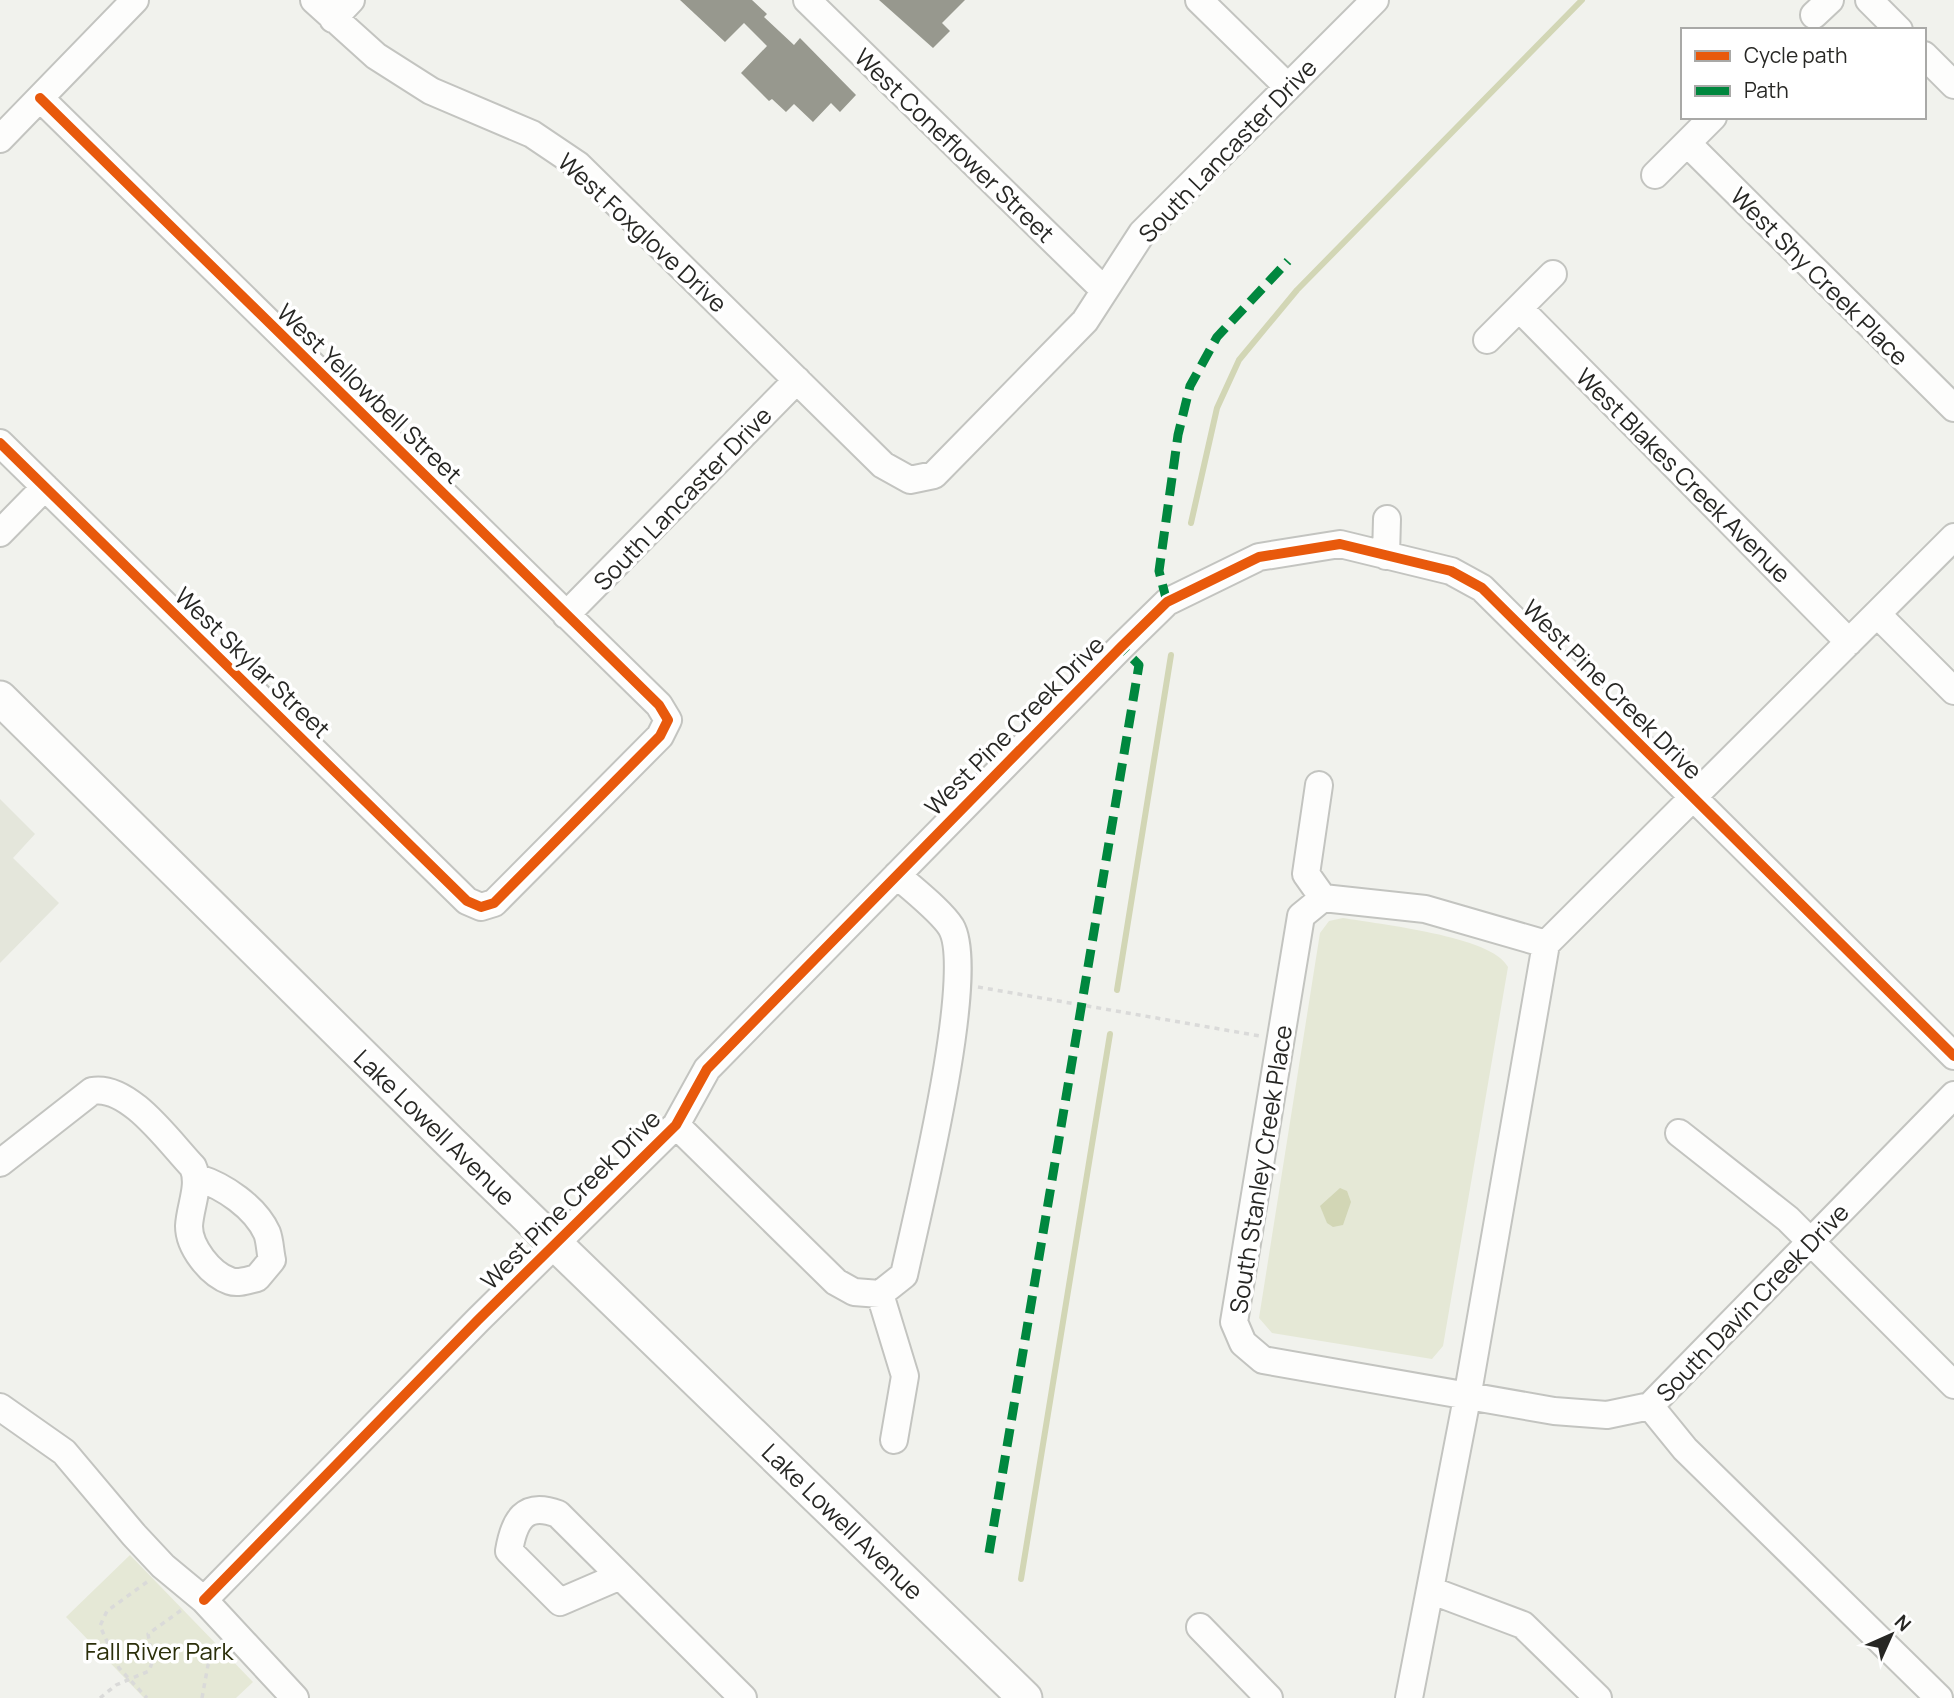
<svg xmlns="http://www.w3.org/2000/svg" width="1954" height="1698" font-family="Manrope,sans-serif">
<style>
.built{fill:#e4e6db}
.green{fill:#e5e8d6}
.water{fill:#d2d6b5}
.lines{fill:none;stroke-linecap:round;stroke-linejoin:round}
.stream{stroke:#d2d6b5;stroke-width:6}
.building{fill:#97988e}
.minor-casing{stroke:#c3c4c0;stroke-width:30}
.major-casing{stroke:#c3c4c0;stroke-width:37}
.path{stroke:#dadad9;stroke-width:3.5;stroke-dasharray:5 5;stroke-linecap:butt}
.minor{stroke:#fdfdfc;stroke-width:26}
.major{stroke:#fdfdfc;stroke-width:33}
.quiet{stroke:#00873e;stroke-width:9;stroke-dasharray:18 9;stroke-linecap:butt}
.cycleway-casing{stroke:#fff;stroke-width:15}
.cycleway{stroke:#e8590c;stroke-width:10}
.labels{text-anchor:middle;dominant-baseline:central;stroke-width:7;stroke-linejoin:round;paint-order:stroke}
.street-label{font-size:24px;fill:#272724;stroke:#fff}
.park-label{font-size:24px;fill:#2b2f0a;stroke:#fff}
</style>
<rect width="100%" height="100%" fill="#f1f2ed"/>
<path class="built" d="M 0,799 L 35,834 L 13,858 L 59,903 L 0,963 Z"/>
<path class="green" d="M 1343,918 C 1377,924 1493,936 1508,967 L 1443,1346 L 1432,1359 L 1272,1333 L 1259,1318 L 1320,933 L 1329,921 Z
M 130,1555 L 253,1682 L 236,1698 L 144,1698 L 66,1617 Z"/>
<path class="water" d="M 1340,1188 L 1347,1191 L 1351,1202 L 1343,1225 L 1333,1227 L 1327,1223 L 1320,1206 Z"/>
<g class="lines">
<path class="stream" d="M 1191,523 L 1217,408 L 1239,360 L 1297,290 L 1582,0
M 1117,990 L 1171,655
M 1021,1579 L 1110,1034"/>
</g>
<path class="building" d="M 680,0 L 752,0 L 767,14 L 764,17 L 794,45 L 800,38 L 856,95 L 840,112 L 831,103 L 813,122 L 794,104 L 786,112 L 772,99 L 769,101 L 741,73 L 767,46 L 744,23 L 725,42 Z
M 879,0 L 965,0 L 942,23 L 950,31 L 933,48 Z"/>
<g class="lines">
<defs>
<path id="minor" d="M 314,0 L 376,56 L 431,91 L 532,134 L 578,165 L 883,465 L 910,480 L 934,475 L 1085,321 L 1142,233 L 1375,0
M 807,0 L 1104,290
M 1199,0 L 1288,87
M 1869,0 L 1899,30
M 1814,15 L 1830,0
M 333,19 L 351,0
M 1924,55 L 1954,85
M 1713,117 L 1687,143 L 1954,408
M 0,139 L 135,0
M 1655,175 L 1687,143
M 1553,274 L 1519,308 L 1849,642
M 1487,340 L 1519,308
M 0,443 L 467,901 L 481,907 L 494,903 L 660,736 L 668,720 L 659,705 L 40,98
M 0,533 L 45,487
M 1386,556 L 1387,519
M 1877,614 L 1954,691
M 566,615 L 797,380
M 1319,785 L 1306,874 L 1323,898
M 1546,944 L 1425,909 L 1323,898 L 1301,916 L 1234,1322 L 1243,1343 L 1263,1360 L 1554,1411 L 1607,1415 L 1650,1406 L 1954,1095
M 676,1125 L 836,1282 L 854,1292 L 880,1294 L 904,1275 C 917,1215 978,972 951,927 C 940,910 912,889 897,875
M 1679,1133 L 1788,1219 L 1954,1385
M 0,1163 L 92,1091 C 129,1084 169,1142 193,1167 C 201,1185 190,1206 189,1226 C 189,1247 210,1274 230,1281 C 238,1284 248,1280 257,1278 L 272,1260 C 270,1251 270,1241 267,1233 C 255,1207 224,1186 198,1178
M 880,1294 L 905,1376 L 894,1440
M 1650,1406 L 1685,1449 L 1939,1698
M 0,1407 L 64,1452 L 134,1535 L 163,1566 L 204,1600 L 295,1698
M 618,1577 L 560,1602 L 509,1551 C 514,1521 524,1501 558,1514 L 743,1698
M 1430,1590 L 1523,1625 L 1598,1698
M 204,1600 L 478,1320 L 676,1125 L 707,1069 L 1121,647 L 1167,602 L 1259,557 L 1340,544 L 1451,571 L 1482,588 L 1954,1056
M 1200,1627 L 1269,1698
M 1409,1698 L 1467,1398 L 1546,944 L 1954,537"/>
<path id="major" d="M 0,698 L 450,1142 L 1025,1698"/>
</defs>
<use href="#minor" class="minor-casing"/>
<use href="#major" class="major-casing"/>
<path class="path" d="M 978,987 L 1260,1036
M 147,1582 L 107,1611 L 100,1626 L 119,1668 L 147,1698
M 100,1698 L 116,1685 L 149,1671 L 153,1660 L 148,1634 L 183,1609
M 202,1698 L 208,1665 L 220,1649"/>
<use href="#minor" class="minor"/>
<use href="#major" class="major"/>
<path class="quiet" d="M 1167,602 L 1159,571 L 1178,435 L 1190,386 L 1217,337 L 1288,261
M 989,1553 L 1139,665 L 1121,647"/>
<defs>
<path id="cycleway" d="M 0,443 L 467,901 L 481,907 L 494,903 L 660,736 L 668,720 L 659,705 L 40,98
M 204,1600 L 478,1320 L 676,1125 L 707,1069 L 1121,647 L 1167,602 L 1259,557 L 1340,544 L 1451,571 L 1482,588 L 1954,1056"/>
</defs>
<use href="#cycleway" class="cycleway-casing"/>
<use href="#cycleway" class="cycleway"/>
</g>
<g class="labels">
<g class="street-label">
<text transform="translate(955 145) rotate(44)">West Coneflower Street</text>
<text transform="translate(1227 150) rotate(-46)">South Lancaster Drive</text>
<text transform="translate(643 232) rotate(43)">West Foxglove Drive</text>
<text transform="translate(1820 276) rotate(45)">West Shy Creek Place</text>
<text transform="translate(370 393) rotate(44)">West Yellowbell Street</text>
<text transform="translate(1684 475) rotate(45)">West Blakes Creek Avenue</text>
<text transform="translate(682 498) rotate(-46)">South Lancaster Drive</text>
<text transform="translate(253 662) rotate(44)">West Skylar Street</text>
<text transform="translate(1613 689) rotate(45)">West Pine Creek Drive</text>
<text transform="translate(1014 725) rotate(-45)">West Pine Creek Drive</text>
<text transform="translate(435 1127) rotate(44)">Lake Lowell Avenue</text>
<text transform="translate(1260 1169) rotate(-81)">South Stanley Creek Place</text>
<text transform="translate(570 1199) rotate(-45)">West Pine Creek Drive</text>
<text transform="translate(1752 1302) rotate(-46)">South Davin Creek Drive</text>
<text transform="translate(843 1521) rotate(44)">Lake Lowell Avenue</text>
</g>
<g class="park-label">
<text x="159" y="1650">Fall River Park</text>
</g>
</g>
<rect x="1681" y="28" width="245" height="91" fill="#ffffff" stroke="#a9a9a7" stroke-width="2"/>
<rect x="1695" y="51" width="35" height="10" fill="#e8590c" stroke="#a9a9a7" stroke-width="2"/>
<text x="1744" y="63" font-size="21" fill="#272724">Cycle path</text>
<rect x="1695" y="86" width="35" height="10" fill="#00873e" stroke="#a9a9a7" stroke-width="2"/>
<text x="1744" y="98" font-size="21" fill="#272724">Path</text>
<g transform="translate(1891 1635) rotate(45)" stroke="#ffffff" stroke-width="5" paint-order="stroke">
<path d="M0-5L12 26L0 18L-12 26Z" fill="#272724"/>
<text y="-10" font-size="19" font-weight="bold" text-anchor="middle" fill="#272724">N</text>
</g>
</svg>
